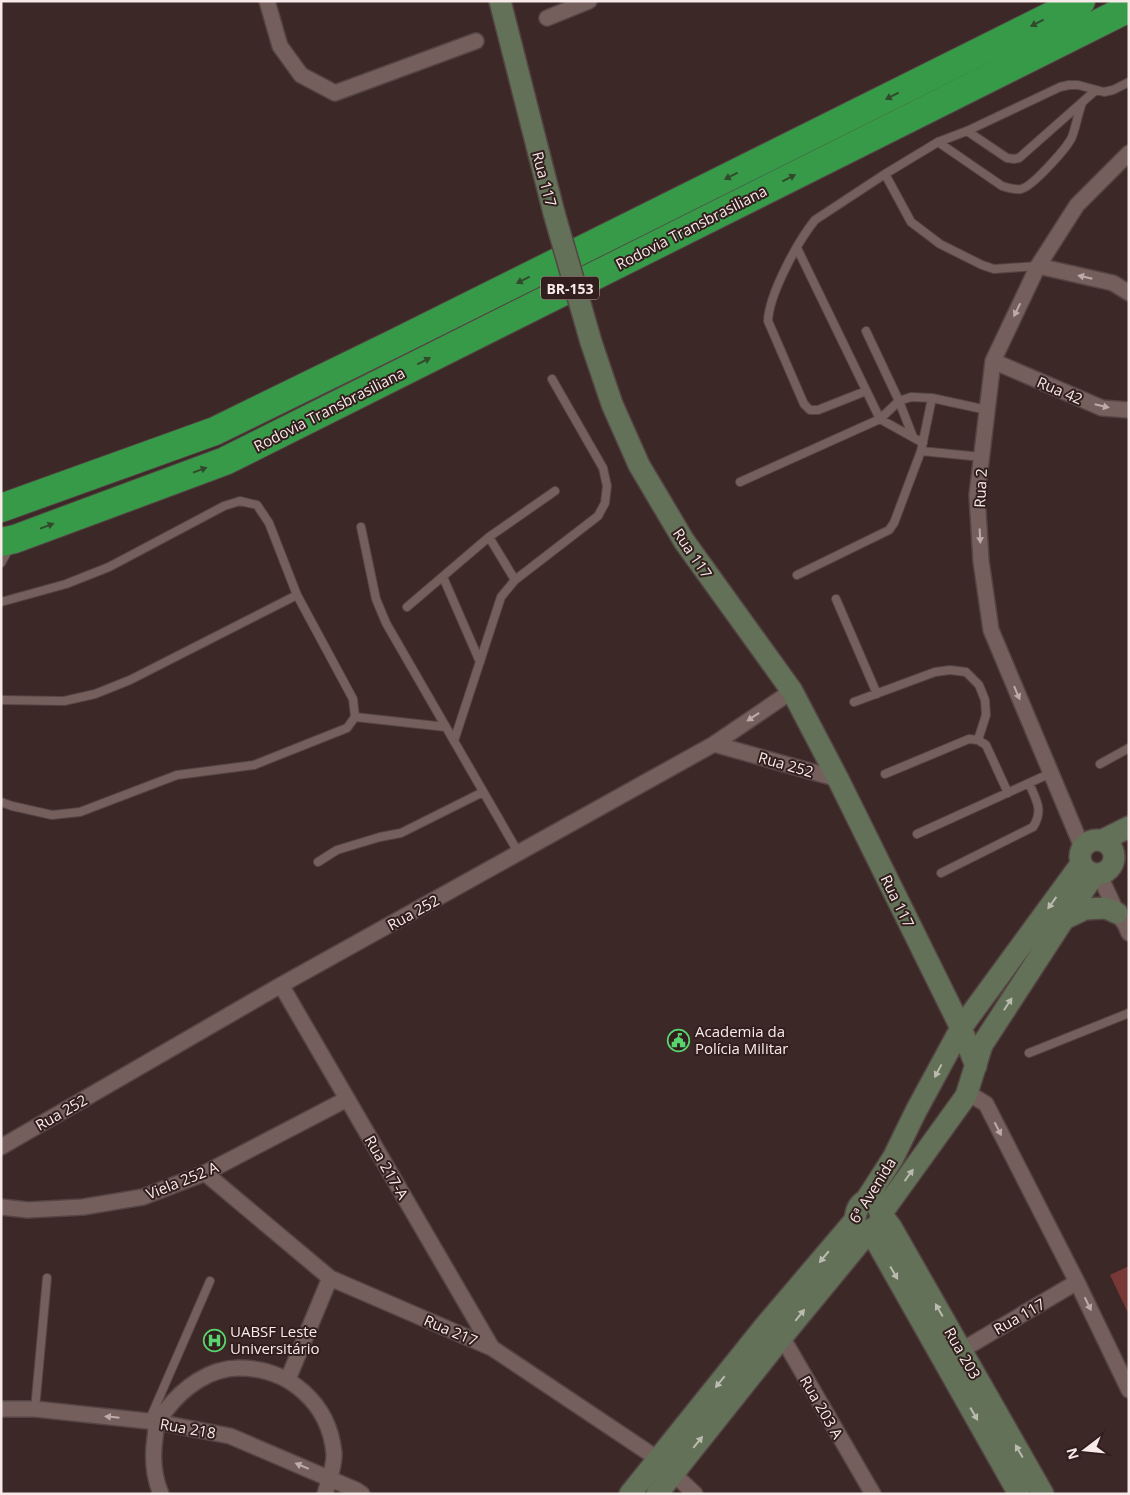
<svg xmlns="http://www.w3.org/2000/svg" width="1130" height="1495" font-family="'Open Sans',sans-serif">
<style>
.grass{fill:#783836}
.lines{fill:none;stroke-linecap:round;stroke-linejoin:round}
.lane-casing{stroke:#544443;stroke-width:10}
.street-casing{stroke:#544443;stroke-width:18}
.secondary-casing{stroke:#544443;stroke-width:24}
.highway-casing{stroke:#544443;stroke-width:30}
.lane{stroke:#755f5d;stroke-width:8}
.street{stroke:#755f5d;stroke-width:15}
.secondary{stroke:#627157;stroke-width:21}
.highway{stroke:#369a49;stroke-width:28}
.secondary-bridge-casing{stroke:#544443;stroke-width:24;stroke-linecap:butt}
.secondary-bridge{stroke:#627157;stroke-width:21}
.oneway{fill:#33492c}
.oneway2{fill:#bcabaa}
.oneway3{fill:#bbbaaf}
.labels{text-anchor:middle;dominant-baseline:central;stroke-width:4;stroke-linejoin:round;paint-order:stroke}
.shield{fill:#311e1d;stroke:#bcadac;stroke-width:1}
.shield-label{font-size:14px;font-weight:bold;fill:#f7eae9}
.street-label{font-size:15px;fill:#f7eae9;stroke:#311e1d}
.poi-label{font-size:15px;fill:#f7eae9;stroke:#311e1d;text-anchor:start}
</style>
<rect width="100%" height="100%" fill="#3b2827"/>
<path class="grass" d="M 1129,1266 L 1129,1315 L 1110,1275 Z"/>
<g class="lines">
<defs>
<path id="lane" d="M 967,131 L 1007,158 L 1014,159 L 1019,158 L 1096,90
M 938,142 L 1002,186 C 1008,188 1014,190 1021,189 C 1032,187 1067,148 1072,137 C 1076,126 1078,114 1082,103
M 885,174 L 911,222 L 940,244 L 982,265 L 994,269 L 1038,266
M 797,248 L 880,419 L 923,443
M 866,331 L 899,401 L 913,437
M 866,391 L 818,410 L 810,410 L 804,404 L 768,321 C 769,294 798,241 815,220 L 885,174 L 938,142 L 967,131 L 1060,87 L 1069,85 L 1078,85 L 1104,92 L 1113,90 L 1129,82
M 921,451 L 982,457
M 740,482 L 880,419 L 899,401 L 911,397 L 932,398 L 987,410
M 361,527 L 376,599 L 386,623 L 518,852
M 489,537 L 515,580
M 1,563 L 10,547
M 797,575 L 889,530 L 894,523 L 921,451 L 932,398
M 443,577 L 480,662
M 836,599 L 877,694
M 1,602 L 66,584 L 109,567 L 224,506 L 240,501 L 257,505 L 269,523 L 297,595 L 353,699 L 355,717 L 347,728 L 254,765 L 177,775 L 80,812 L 52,815 L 12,806 L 1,802
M 407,607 L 489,537 L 555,491
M 1,700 L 64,701 L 95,694 L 130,680 L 297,595
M 854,702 L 935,672 L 950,670 L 966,672 L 979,685 L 985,700 L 986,715 L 978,740
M 355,717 L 446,727
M 454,741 L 501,597 L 515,580 L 598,516 L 605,503 L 607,486 L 603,468 L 552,379
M 1100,764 L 1129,748
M 885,774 L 969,739 L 978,740 L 986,745 L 1008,793
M 917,834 L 1051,773
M 318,862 L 337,850 L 380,837 L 401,833 L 483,792
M 941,873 L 1033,827 C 1044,810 1036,800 1029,783
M 1029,1053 L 1129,1013
M 35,1409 L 47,1278
M 149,1421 L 210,1281"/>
<path id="street" d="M 267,1 L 280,46 L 301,75 L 335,93 L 476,41
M 547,18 L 589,1
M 1038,266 L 1113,283 L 1129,293
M 993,361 L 1102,408 L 1129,410
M 714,744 L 838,779
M 1082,847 L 991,630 L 981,561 L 977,495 L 993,361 L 1038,266 L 1077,205 L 1129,153
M 1099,874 L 1117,913 L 1125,924 L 1129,933
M 281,985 L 492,1348
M 966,1096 L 973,1096 L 986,1104 L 1077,1282 L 1129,1390
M 1,1147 L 281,985 L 714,744 L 792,691
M 205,1173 L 330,1278 L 492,1348 L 658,1459 L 695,1494
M 1,1207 L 28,1210 L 83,1207 L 143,1197 L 205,1173 L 347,1099
M 774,1333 L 782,1337 L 873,1494
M 962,1350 L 1077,1282
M 288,1379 L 330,1278
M 1,1409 L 35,1409 L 157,1422 L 230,1436 L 356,1490 L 362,1494
M 161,1494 C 153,1475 152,1458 155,1438 C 156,1433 155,1427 157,1423 C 158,1419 163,1414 166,1410 C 183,1388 209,1368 239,1368 C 289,1368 329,1403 334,1453 C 335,1466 328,1482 325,1494"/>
<path id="secondary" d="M 500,1 L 554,213
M 591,342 L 612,404 L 639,465 L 684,541 L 792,691 L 838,779 L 961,1028 L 976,1066
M1080 857a17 17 0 1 1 34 0a17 17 0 1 1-34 0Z
M 1103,840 L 1129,827
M 1064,919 L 1085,909 L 1106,908 L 1117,913
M 877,1205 L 881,1214 L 891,1227 L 1043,1494
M 870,1230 L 1019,1494
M 630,1494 L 764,1327 L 855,1220 C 856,1210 858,1205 866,1200 L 893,1158 L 916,1111 L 961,1028 L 1081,864
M 657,1494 L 782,1337 L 870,1230 C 878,1226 880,1224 881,1214 L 966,1096 L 982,1045 L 1064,919 L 1094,875"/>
<path id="highway" d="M 1,508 L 215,431 L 397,342 L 1081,1
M 1,542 L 15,539 L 225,461 L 1129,8"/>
</defs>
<use href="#lane" class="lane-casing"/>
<use href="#street" class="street-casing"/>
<use href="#secondary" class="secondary-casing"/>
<use href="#highway" class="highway-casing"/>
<use href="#lane" class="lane"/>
<use href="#street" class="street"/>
<use href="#secondary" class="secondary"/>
<use href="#highway" class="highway"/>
<defs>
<path id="secondary-bridge" d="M 554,213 L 591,342"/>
</defs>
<use href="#secondary-bridge" class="secondary-bridge-casing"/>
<use href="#secondary-bridge" class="secondary-bridge"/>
</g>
<defs><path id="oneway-solid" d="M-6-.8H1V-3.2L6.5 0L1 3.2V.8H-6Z" transform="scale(1.25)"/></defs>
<g class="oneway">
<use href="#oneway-solid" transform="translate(1037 23) rotate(153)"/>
<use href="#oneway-solid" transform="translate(892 96) rotate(153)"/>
<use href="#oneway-solid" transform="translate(731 176) rotate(153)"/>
<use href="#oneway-solid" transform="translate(789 178) rotate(-27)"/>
<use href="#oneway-solid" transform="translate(523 280) rotate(153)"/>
<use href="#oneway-solid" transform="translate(424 361) rotate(-27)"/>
<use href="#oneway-solid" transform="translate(200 470) rotate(-20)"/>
<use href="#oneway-solid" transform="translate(47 526) rotate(-20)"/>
</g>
<g class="oneway2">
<use href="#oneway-solid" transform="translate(1085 277) rotate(-167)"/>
<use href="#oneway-solid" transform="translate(1017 310) rotate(116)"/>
<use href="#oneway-solid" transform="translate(1102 406) rotate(13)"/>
<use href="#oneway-solid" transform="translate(980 536) rotate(87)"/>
<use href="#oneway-solid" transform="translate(1017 693) rotate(67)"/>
<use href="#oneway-solid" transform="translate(753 717) rotate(146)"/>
<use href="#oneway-solid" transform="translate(998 1129) rotate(63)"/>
<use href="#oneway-solid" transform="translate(1088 1304) rotate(64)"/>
<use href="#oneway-solid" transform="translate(112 1417) rotate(-174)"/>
<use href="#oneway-solid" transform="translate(302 1466) rotate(-157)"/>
</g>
<g class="oneway3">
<use href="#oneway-solid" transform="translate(1052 903) rotate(126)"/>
<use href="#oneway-solid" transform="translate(1008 1004) rotate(-57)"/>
<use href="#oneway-solid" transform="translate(938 1071) rotate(118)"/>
<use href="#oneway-solid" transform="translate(909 1175) rotate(-54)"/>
<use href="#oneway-solid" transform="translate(824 1257) rotate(130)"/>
<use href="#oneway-solid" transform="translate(894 1273) rotate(60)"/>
<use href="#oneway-solid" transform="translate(939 1310) rotate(-120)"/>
<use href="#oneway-solid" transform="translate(800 1315) rotate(-51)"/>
<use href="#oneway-solid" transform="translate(720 1382) rotate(129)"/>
<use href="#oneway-solid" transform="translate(974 1414) rotate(60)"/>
<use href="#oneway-solid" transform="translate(698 1442) rotate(-51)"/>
<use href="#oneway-solid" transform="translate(1019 1451) rotate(-120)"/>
</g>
<defs>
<symbol id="civic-ring" viewBox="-11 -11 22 22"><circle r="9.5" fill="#311e1d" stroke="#59d56f" stroke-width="1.5"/><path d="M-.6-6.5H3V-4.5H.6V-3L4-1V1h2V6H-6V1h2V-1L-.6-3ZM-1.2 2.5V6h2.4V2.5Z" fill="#59d56f"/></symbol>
<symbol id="hospital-ring" viewBox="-11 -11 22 22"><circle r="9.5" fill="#311e1d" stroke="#59d56f" stroke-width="1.5"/><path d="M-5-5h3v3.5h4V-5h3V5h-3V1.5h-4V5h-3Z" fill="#59d56f"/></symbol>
</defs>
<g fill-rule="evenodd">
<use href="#civic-ring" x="666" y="1028" width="25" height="25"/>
<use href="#hospital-ring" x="202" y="1328" width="25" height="25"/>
</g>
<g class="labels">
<rect class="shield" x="541" y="276.5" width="58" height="23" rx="4"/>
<g class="shield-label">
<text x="570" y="288">BR-153</text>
</g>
<g class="street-label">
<text transform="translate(545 179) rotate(75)">Rua 117</text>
<text transform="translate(691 227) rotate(-27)">Rodovia Transbrasiliana</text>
<text transform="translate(1060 390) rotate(23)">Rua 42</text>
<text transform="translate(329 409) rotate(-27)">Rodovia Transbrasiliana</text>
<text transform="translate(980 488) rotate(-87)">Rua 2</text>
<text transform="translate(693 553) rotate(56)">Rua 117</text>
<text transform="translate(786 764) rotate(16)">Rua 252</text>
<text transform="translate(898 901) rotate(64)">Rua 117</text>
<text transform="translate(413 912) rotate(-29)">Rua 252</text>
<text transform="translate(61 1112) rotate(-30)">Rua 252</text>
<text transform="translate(387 1167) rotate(60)">Rua 217-A</text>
<text transform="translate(182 1180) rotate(-22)">Viela 252 A</text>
<text transform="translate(872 1190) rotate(-58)">6ª Avenida</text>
<text transform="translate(1019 1316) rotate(-30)">Rua 117</text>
<text transform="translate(451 1330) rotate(23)">Rua 217</text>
<text transform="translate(963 1353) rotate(60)">Rua 203</text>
<text transform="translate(822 1407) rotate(60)">Rua 203 A</text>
<text transform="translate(188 1428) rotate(10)">Rua 218</text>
</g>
<g class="poi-label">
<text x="695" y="1031">Academia da<tspan x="695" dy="17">Polícia Militar</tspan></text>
<text x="230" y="1331">UABSF Leste<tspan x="230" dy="17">Universitário</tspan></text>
</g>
</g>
<rect width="1130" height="1495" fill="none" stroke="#f7eae9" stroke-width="5"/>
<g transform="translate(1085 1450) rotate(254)" stroke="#311e1d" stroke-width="4" paint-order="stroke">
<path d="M0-4L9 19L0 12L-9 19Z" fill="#f7eae9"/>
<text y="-8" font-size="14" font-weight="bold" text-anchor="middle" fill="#f7eae9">N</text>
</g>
</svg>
